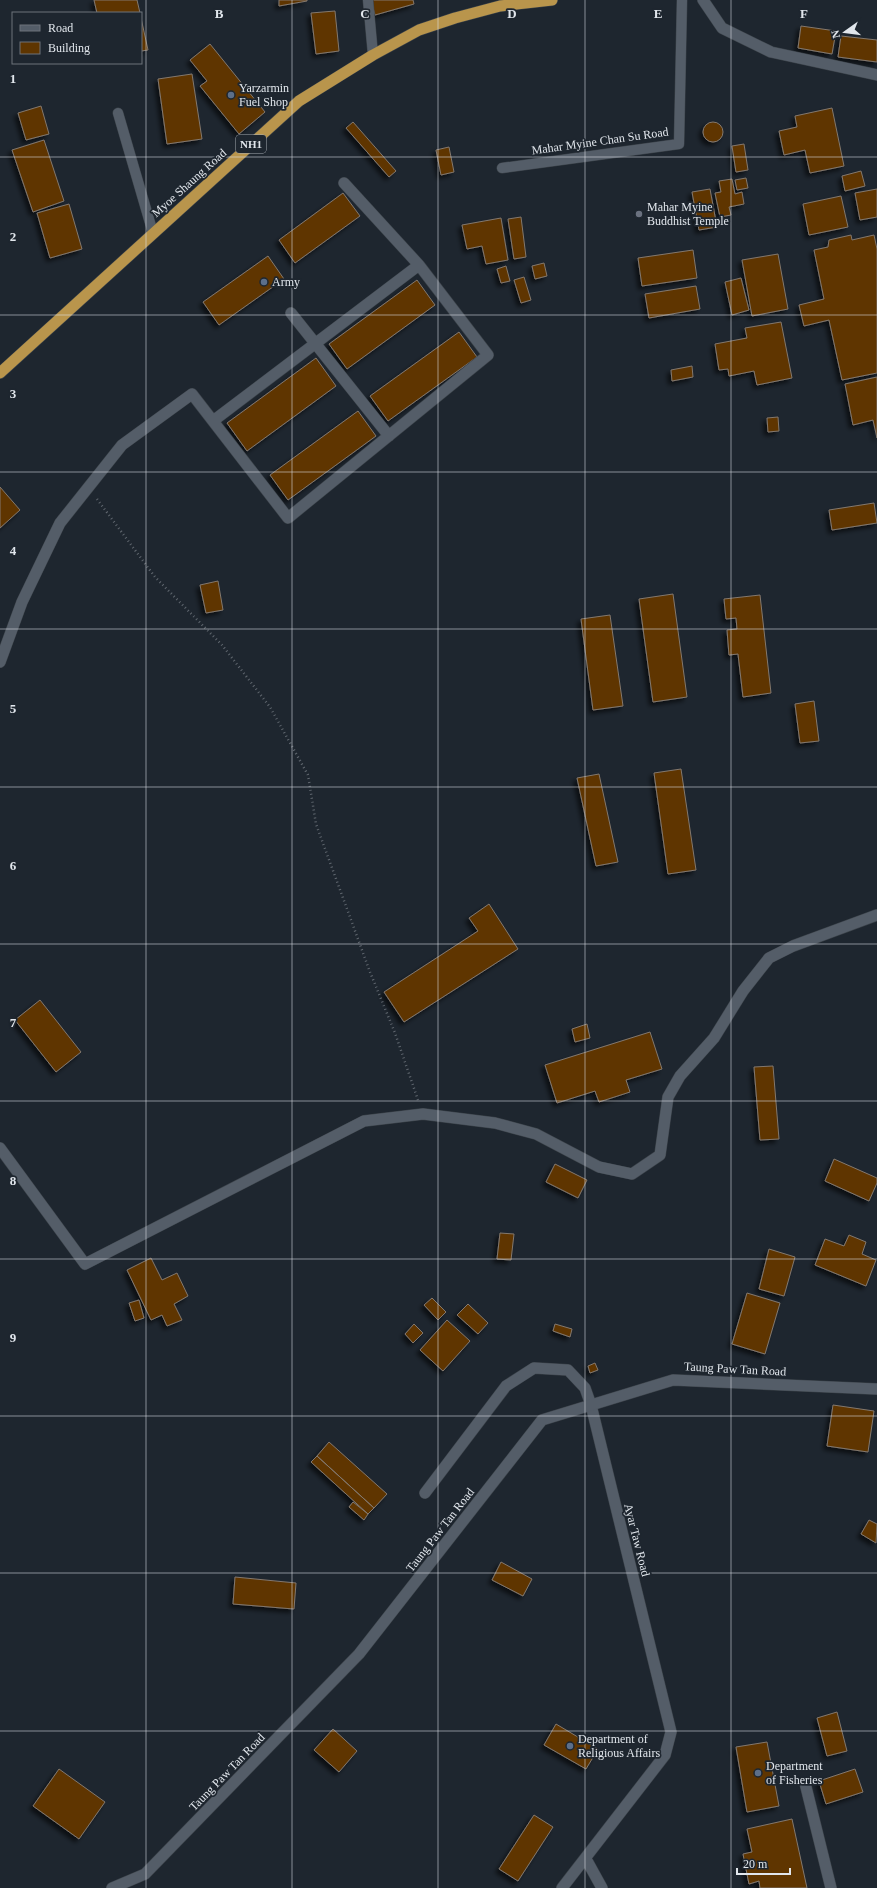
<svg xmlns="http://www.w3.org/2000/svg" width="877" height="1888" font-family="'Times New Roman',serif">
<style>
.building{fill:#5e3500;stroke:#83786e;filter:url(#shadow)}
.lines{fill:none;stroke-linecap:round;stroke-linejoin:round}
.service-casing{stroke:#3c434a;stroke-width:11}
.minor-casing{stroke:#3c434a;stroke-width:12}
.tertiary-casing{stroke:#3c434a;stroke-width:12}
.trunk-casing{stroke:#3c434a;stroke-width:12}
.path{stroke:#60676f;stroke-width:2.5;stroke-dasharray:1 3;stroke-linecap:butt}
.service{stroke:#545d68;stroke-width:10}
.minor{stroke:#545d68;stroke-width:11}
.tertiary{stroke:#545d68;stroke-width:11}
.trunk{stroke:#b9954c;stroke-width:11}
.grid{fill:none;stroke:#e1e6ec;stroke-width:1;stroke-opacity:0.55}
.service-dot{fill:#5c6f8a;stroke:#1e262f;stroke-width:1.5}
.worship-dot{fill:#6b7280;stroke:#1e262f;stroke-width:1.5}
.labels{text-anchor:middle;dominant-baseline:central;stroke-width:3.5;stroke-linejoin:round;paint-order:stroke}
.shield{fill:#1e262f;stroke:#a6acb3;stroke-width:1}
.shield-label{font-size:11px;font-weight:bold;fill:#e1e6ec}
.poi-label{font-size:12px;fill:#e1e6ec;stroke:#1e262f;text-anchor:start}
.street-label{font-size:12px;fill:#e1e6ec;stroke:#1e262f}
.grid-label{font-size:13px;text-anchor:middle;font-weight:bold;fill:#e1e6ec;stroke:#1e262f;stroke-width:3.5;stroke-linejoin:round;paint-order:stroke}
</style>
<defs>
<filter id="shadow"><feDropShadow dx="-3.5" dy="3.5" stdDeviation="2" flood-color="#0009"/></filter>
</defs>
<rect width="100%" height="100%" fill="#1e262f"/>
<path class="building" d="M 94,0 L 137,0 L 140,13 L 97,13 Z
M 279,0 L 307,0 L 307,1 L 279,6 Z
M 371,0 L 413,0 L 414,4 L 375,15 Z
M 335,11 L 339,51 L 316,54 L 311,13 Z
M 141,18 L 148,50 L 141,51 Z
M 801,26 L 836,31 L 832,54 L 798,48 Z
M 841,36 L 877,40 L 877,62 L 838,57 Z
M 210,44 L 265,112 L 239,134 L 200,86 L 207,81 L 190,60 Z
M 192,74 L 202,139 L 167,144 L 158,79 Z
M 41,106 L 49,134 L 26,140 L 18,113 Z
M 832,108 L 844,166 L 810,173 L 805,150 L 784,155 L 779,131 L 797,127 L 795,116 Z
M 353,122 L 396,171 L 389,177 L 346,128 Z
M703 132a10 10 0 1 1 20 0a10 10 0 1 1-20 0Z
M 44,140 L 64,201 L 33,212 L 12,150 Z
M 744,144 L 748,170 L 736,172 L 732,146 Z
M 449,147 L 454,172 L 441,175 L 436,150 Z
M 861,171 L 865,186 L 845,191 L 842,176 Z
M 746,178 L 748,188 L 737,190 L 735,180 Z
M 732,179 L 735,194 L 742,192 L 744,204 L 729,207 L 731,215 L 720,217 L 715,193 L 721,192 L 719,181 Z
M 710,189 L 717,227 L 699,230 L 692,192 Z
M 877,189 L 877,217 L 860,220 L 855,193 Z
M 343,193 L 360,216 L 295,263 L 279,240 Z
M 841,196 L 848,227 L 809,235 L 803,204 Z
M 69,204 L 82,249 L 50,258 L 37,213 Z
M 521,217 L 526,257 L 514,259 L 508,219 Z
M 501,218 L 508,260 L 486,264 L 482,246 L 467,249 L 462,225 Z
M 851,235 L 852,240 L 874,235 L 877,249 L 877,373 L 842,380 L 829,320 L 804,326 L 799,305 L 824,299 L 814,250 L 828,247 L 829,240 Z
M 693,250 L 697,278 L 642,286 L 638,258 Z
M 778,254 L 788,309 L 752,316 L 742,260 Z
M 268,256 L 284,279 L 219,325 L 203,302 Z
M 544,263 L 547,276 L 535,279 L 532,266 Z
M 506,266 L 510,281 L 501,283 L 497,269 Z
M 524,277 L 531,300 L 521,303 L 514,280 Z
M 741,278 L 749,310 L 732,315 L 725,282 Z
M 417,280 L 435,305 L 347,369 L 329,344 Z
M 696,286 L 700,309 L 649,318 L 645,294 Z
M 781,322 L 792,378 L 757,385 L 754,371 L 729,376 L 728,369 L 719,370 L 715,344 L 747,338 L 745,328 Z
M 459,332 L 477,357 L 388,421 L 370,396 Z
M 316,358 L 336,386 L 247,451 L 227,423 Z
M 692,366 L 693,377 L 672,381 L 671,370 Z
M 877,377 L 877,438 L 873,420 L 853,425 L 845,384 Z
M 358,411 L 376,436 L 288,500 L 270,475 Z
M 778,417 L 779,431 L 768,432 L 767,418 Z
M 0,487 L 20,510 L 0,528 Z
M 874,503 L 877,523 L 832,530 L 829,510 Z
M 218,581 L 223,610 L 206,613 L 200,585 Z
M 673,594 L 687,697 L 653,702 L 639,599 Z
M 760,595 L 771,693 L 743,697 L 738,654 L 729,655 L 727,630 L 737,629 L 736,618 L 726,619 L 724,599 Z
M 610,615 L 623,706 L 593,710 L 581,619 Z
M 814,701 L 819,741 L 800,743 L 795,704 Z
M 681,769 L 696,870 L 668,874 L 654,773 Z
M 599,774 L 618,862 L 596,866 L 577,778 Z
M 489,904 L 518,949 L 404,1022 L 384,992 L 478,931 L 469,918 Z
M 40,1000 L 81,1052 L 56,1072 L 15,1020 Z
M 587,1024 L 590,1038 L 575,1042 L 572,1029 Z
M 650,1032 L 662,1069 L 626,1080 L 630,1092 L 599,1102 L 595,1091 L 557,1103 L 545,1065 Z
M 773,1066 L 779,1139 L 760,1140 L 754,1067 Z
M 834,1159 L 877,1178 L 877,1183 L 869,1201 L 825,1181 Z
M 555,1164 L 587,1180 L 578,1198 L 546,1182 Z
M 500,1233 L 514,1234 L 511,1260 L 497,1259 Z
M 849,1235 L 866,1242 L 862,1254 L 876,1260 L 866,1286 L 815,1265 L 825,1239 L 844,1246 Z
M 769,1249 L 795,1257 L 784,1296 L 759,1289 Z
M 151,1258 L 162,1280 L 177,1273 L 188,1296 L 174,1304 L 182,1320 L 167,1326 L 162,1315 L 151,1320 L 127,1270 Z
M 747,1293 L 780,1303 L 765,1354 L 732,1344 Z
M 432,1298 L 446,1312 L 438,1320 L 424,1305 Z
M 139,1300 L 144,1318 L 135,1321 L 129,1303 Z
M 468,1304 L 488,1323 L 478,1334 L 457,1315 Z
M 447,1320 L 470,1341 L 443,1371 L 420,1350 Z
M 414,1324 L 423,1333 L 413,1343 L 405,1334 Z
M 555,1324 L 572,1329 L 570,1337 L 553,1331 Z
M 595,1363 L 598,1370 L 590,1373 L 588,1366 Z
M 833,1405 L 874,1411 L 868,1452 L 827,1446 Z
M 329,1442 L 387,1494 L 374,1508 L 317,1456 Z
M 317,1456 L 374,1508 L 368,1514 L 311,1462 Z
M 353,1502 L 368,1514 L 364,1520 L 349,1507 Z
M 869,1520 L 877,1524 L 876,1543 L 861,1534 Z
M 501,1562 L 532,1579 L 523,1596 L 492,1580 Z
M 235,1577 L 296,1583 L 294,1609 L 233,1604 Z
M 837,1712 L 847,1751 L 827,1756 L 817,1718 Z
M 556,1724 L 598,1749 L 586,1769 L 544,1745 Z
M 333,1729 L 357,1751 L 339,1772 L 314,1750 Z
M 767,1742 L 779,1806 L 747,1812 L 736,1747 Z
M 59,1769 L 105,1802 L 79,1839 L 33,1806 Z
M 855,1769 L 863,1792 L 826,1804 L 819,1781 Z
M 534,1815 L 553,1827 L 518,1881 L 499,1869 Z
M 792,1819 L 807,1888 L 760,1888 L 759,1881 L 749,1884 L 743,1854 L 752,1852 L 747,1829 Z"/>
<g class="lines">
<defs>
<path id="service" d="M 368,0 L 373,55
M 118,113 L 153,233
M 502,168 L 679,144 L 682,0"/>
<path id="minor" d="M 703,0 L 722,28 L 771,52 L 877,75
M 291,313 L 389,436
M 213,421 L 419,265
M 0,662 L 22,602 L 60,523 L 122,445 L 192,394 L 288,518 L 488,355 L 419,265 L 344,183
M 0,1148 L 85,1264 L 364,1121 L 423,1114 L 495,1123 L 536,1134 L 599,1167 L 632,1174 L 660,1155 L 668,1097 L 680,1076 L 714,1038 L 743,991 L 769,958 L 793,946 L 877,915
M 425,1493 L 506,1386 L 534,1368 L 568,1370 L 585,1388 L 591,1405 L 671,1732 L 665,1755 L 562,1888
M 805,1783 L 831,1888
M 586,1859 L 602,1888"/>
<path id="tertiary" d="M 112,1888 L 145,1874 L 359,1654 L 542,1420 L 673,1380 L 877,1389"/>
<path id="trunk" d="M 0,373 L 299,101 L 373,55 L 419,30 L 455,18 L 500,6 L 552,0"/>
</defs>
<use href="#service" class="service-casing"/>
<use href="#minor" class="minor-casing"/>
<use href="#tertiary" class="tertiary-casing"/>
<use href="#trunk" class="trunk-casing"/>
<path class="path" d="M 97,499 L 155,577 L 222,645 L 270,707 L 308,775 L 316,824 L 370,972 L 395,1033 L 418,1100"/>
<use href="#service" class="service"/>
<use href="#minor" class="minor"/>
<use href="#tertiary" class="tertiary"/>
<use href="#trunk" class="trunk"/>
</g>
<path class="grid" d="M 146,0 L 146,1888M 292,0 L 292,1888M 438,0 L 438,1888M 585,0 L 585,1888M 731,0 L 731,1888M 0,157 L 877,157M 0,315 L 877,315M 0,472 L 877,472M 0,629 L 877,629M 0,787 L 877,787M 0,944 L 877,944M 0,1101 L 877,1101M 0,1259 L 877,1259M 0,1416 L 877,1416M 0,1573 L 877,1573M 0,1731 L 877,1731"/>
<g class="service-dot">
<circle cx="231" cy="95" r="4"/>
<circle cx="264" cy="282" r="4"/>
<circle cx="570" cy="1746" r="4"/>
<circle cx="758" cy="1773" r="4"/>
</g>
<circle class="worship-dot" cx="639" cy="214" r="4"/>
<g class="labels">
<rect class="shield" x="236" y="135" width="30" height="18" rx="3"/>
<g class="shield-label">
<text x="251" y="144">NH1</text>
</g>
<g class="poi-label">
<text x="239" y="88">Yarzarmin<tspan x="239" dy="14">Fuel Shop</tspan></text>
<text x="647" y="207">Mahar Myine<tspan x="647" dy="14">Buddhist Temple</tspan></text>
<text x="272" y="282">Army</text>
<text x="578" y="1739">Department of<tspan x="578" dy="14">Religious Affairs</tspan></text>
<text x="766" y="1766">Department<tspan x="766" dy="14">of Fisheries</tspan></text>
</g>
<g class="street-label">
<text transform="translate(600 141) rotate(-8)">Mahar Myine Chan Su Road</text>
<text transform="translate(189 183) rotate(-42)">Myoe Shaung Road</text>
<text transform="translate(735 1369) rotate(3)">Taung Paw Tan Road</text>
<text transform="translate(440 1530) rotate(-52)">Taung Paw Tan Road</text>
<text transform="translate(637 1540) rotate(76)">Ayar Taw Road</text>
<text transform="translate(227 1772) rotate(-46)">Taung Paw Tan Road</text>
</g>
</g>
<g class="grid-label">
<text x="219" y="18">B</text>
<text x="365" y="18">C</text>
<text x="512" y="18">D</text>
<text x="658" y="18">E</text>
<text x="804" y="18">F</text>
<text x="13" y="83">1</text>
<text x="13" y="241">2</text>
<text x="13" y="398">3</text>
<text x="13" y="555">4</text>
<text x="13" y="713">5</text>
<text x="13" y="870">6</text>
<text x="13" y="1027">7</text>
<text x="13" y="1185">8</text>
<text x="13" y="1342">9</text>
</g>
<rect x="12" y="12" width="130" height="52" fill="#1e262f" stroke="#6c737b"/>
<rect x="20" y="25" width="20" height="6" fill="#545d68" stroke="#6c737b"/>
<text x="48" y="32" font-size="12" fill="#e1e6ec">Road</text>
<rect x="20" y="42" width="20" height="12" fill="#5e3500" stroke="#6c737b"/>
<text x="48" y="52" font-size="12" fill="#e1e6ec">Building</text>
<g transform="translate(845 32) rotate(256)" stroke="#1e262f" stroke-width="3" paint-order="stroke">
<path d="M0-3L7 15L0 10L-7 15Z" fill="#e1e6ec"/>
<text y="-6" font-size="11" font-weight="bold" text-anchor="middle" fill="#e1e6ec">N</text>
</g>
<path d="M737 1868v6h53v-6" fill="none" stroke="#e1e6ec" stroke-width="2"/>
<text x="743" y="1868" font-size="12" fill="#e1e6ec" stroke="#1e262f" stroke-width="3" paint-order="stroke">20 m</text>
</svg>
